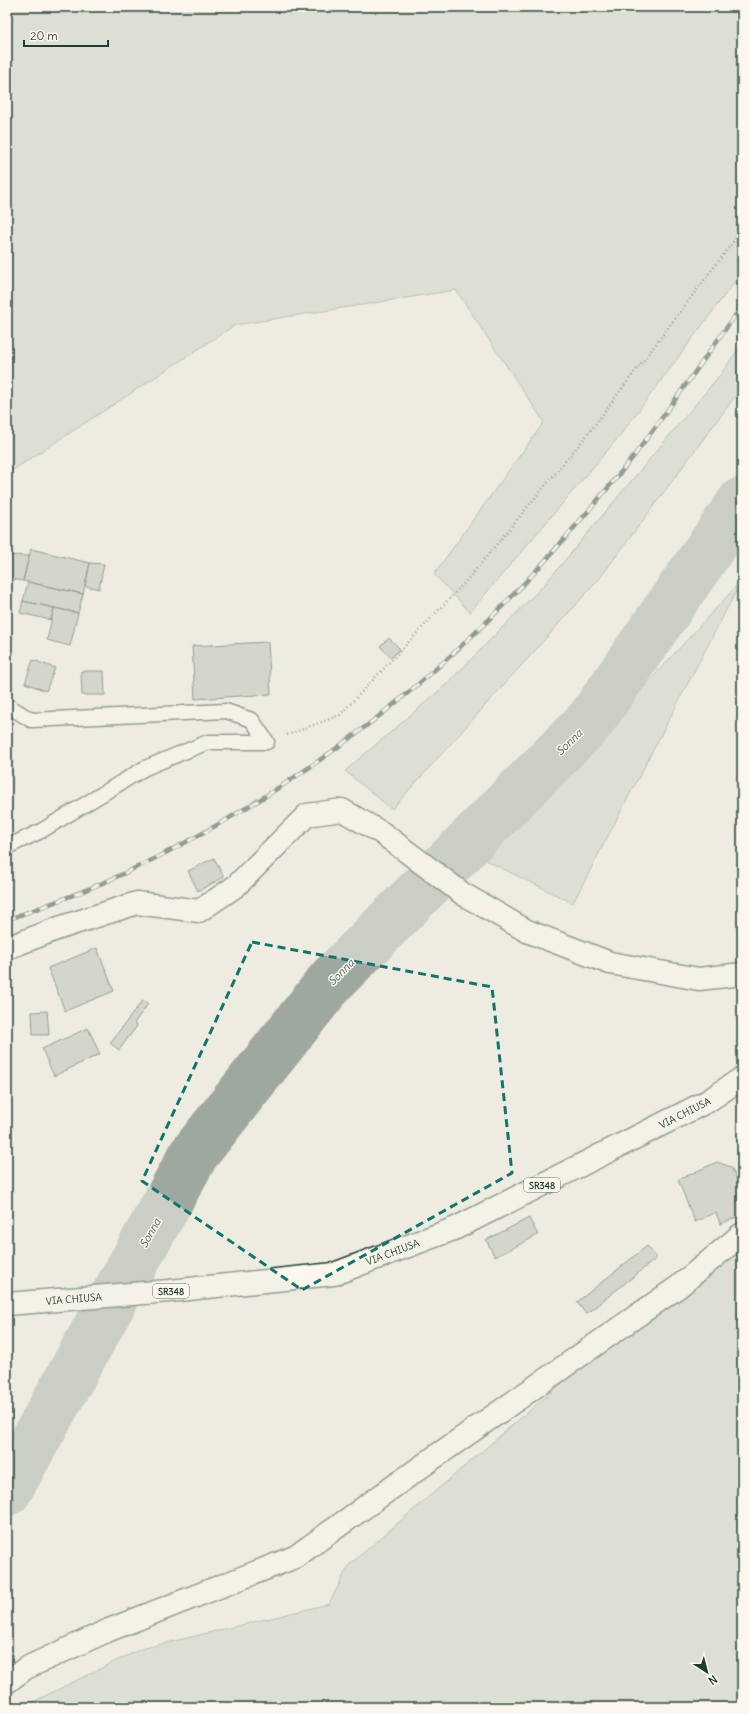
<svg xmlns="http://www.w3.org/2000/svg" width="749" height="1714" font-family="Delius,sans-serif">
<style>
.green{fill:#cbcfc4;stroke:#75867c}
.lines{fill:none;stroke-linecap:round;stroke-linejoin:round}
.river{stroke:#9fa89f;stroke-width:50}
.building{fill:#b4bbb0;stroke:#1f3d34}
.lane-casing{stroke:#1f3d34;stroke-width:17}
.street-casing{stroke:#1f3d34;stroke-width:25}
.primary-casing{stroke:#1f3d34;stroke-width:25}
.path{stroke:#1f3d34;stroke-width:2.5;stroke-dasharray:1 3;stroke-linecap:butt}
.lane{stroke:#fbf7ec;stroke-width:14}
.street{stroke:#fbf7ec;stroke-width:22}
.primary{stroke:#fbf7ec;stroke-width:22}
.rail-casing{stroke:#1f3d34;stroke-width:4.5}
.rail{stroke:#fbf7ec;stroke-width:3;stroke-dasharray:9;stroke-linecap:butt}
.marked{fill:none;stroke:#0f766e;stroke-width:3;stroke-dasharray:8 5;stroke-linejoin:round}
.labels{text-anchor:middle;dominant-baseline:central;stroke-width:3;stroke-linejoin:round;paint-order:stroke}
.shield{fill:#fbf7ec;stroke:#61756b;stroke-width:1}
.shield-label{font-size:9px;font-weight:bold;fill:#1f3d34}
.street-label{font-size:10px;fill:#1f3d34;stroke:#fbf7ec}
.water-label{font-size:11px;font-style:italic;fill:#455d54;stroke:#fbf7ec}
</style>
<rect width="100%" height="100%" fill="#eeece1"/>
<filter id="ink" filterUnits="userSpaceOnUse"><feTurbulence type="fractalNoise" baseFrequency=".025" numOctaves="2"/><feDisplacementMap in="SourceGraphic" scale="8" xChannelSelector="R" yChannelSelector="G"/><feConvolveMatrix kernelMatrix="1 2 1 2 8 2 1 2 1" color-interpolation-filters="sRGB"/></filter>
<g filter="url(#ink)">
<path class="green" d="M 7,7 L 742,7 L 742,272 L 618,438 L 470,612 L 434,574 L 544,422 L 456,290 L 235,325 L 7,474 Z
M 742,344 L 742,387 L 600,578 L 392,809 L 345,771 L 447,684 L 545,584 L 720,375 Z
M 742,580 L 573,903 L 485,860 Z
M 742,1229 L 742,1707 L 22,1707 L 141,1649 L 329,1604 L 349,1565 Z"/>
<g class="lines">
<path class="river" d="M 7,1491 L 194,1154 L 331,981 L 590,721 L 742,502"/>
</g>
<path class="building" d="M 31,549 L 90,563 L 83,594 L 23,581 Z
M 7,555 L 29,556 L 23,581 L 7,578 Z
M 90,563 L 104,564 L 99,589 L 85,586 Z
M 28,582 L 83,594 L 78,613 L 23,601 Z
M 23,601 L 54,608 L 51,620 L 20,613 Z
M 54,608 L 78,613 L 70,646 L 47,640 Z
M 389,638 L 400,649 L 391,658 L 380,646 Z
M 268,642 L 271,694 L 195,699 L 192,646 Z
M 33,660 L 55,668 L 46,691 L 25,683 Z
M 81,671 L 104,671 L 105,695 L 82,695 Z
M 214,858 L 224,877 L 198,891 L 188,871 Z
M 97,948 L 114,991 L 65,1011 L 48,968 Z
M 143,1000 L 148,1004 L 134,1023 L 137,1026 L 119,1050 L 110,1043 Z
M 47,1011 L 49,1035 L 33,1035 L 32,1012 Z
M 88,1028 L 100,1054 L 54,1076 L 42,1049 Z
M 717,1162 L 731,1167 L 742,1189 L 742,1215 L 720,1224 L 716,1212 L 695,1222 L 678,1180 Z
M 529,1218 L 538,1235 L 495,1257 L 486,1240 Z
M 647,1246 L 657,1258 L 586,1314 L 577,1302 Z"/>
<g class="lines">
<defs>
<path id="lane" d="M 7,705 L 31,720 L 226,711 L 252,720 L 267,742
M 7,847 L 41,831 L 145,768 L 208,742 L 267,742"/>
<path id="street" d="M 7,948 L 59,928 L 137,903 L 199,911 L 236,886 L 307,815 L 342,810 L 382,833 L 463,894 L 527,931 L 610,963 L 699,979 L 742,974
M 7,1682 L 26,1668 L 109,1630 L 295,1557 L 439,1454 L 678,1287 L 742,1234"/>
<g id="primary">
<path id="s1" d="M 7,1304 L 169,1291 L 334,1274 L 456,1228 L 708,1101 L 742,1078"/>
</g>
</defs>
<use href="#lane" class="lane-casing"/>
<use href="#street" class="street-casing"/>
<use href="#primary" class="primary-casing"/>
<path class="path" d="M 287,735 L 340,715 L 468,579 L 587,435 L 742,230"/>
<use href="#lane" class="lane"/>
<use href="#street" class="street"/>
<use href="#primary" class="primary"/>
<defs>
<path id="rail" d="M 7,920 C 47,905 87,891 125,873 C 295,793 445,678 567,536 C 589,510 612,484 633,457 C 670,408 706,356 742,306"/>
</defs>
<use href="#rail" class="rail-casing"/>
<use href="#rail" class="rail"/>
</g>
</g>
<path d="M0 0H749V1714H0ZM 252,942 L 492,987 L 512,1173 L 302,1290 L 142,1181 Z" fill="#eeece1" fill-opacity=".55" fill-rule="evenodd"/>
<path class="marked" d="M 252,942 L 492,987 L 512,1173 L 302,1290 L 142,1181 Z"/>
<g class="labels">
<g class="shield">
<rect x="524" y="1178" width="36" height="14" rx="3"/>
<rect x="153" y="1284" width="36" height="14" rx="3"/>
</g>
<g class="shield-label">
<text x="542" y="1185">SR348</text>
<text x="171" y="1291">SR348</text>
</g>
<g class="street-label">
<text stroke="none"><textPath href="#s1" startOffset="715">VIA CHIUSA</textPath></text>
<text stroke="none"><textPath href="#s1" startOffset="391">VIA CHIUSA</textPath></text>
<text stroke="none"><textPath href="#s1" startOffset="67">VIA CHIUSA</textPath></text>
</g>
<g class="water-label">
<text transform="translate(569 742) rotate(-45)">Sonna</text>
<text transform="translate(341 972) rotate(-46)">Sonna</text>
<text transform="translate(150 1233) rotate(-61)">Sonna</text>
</g>
</g>
<rect width="749" height="1714" fill="none" stroke="#fbf7ec" stroke-width="24"/>
<rect x="12" y="12" width="725" height="1690" fill="none" stroke="#1f3d34" stroke-width="1.5" filter="url(#ink)"/>
<g transform="translate(707 1672) rotate(144)" stroke="#fbf7ec" stroke-width="3" paint-order="stroke">
<path d="M0-3L7 15L0 10L-7 15Z" fill="#1f3d34"/>
<text y="-6" font-size="11" font-weight="bold" text-anchor="middle" fill="#1f3d34">N</text>
</g>
<path d="M24 40v6h84v-6" fill="none" stroke="#1f3d34" stroke-width="2"/>
<text x="30" y="40" font-size="12" fill="#1f3d34" stroke="#fbf7ec" stroke-width="3" paint-order="stroke">20 m</text>
</svg>
